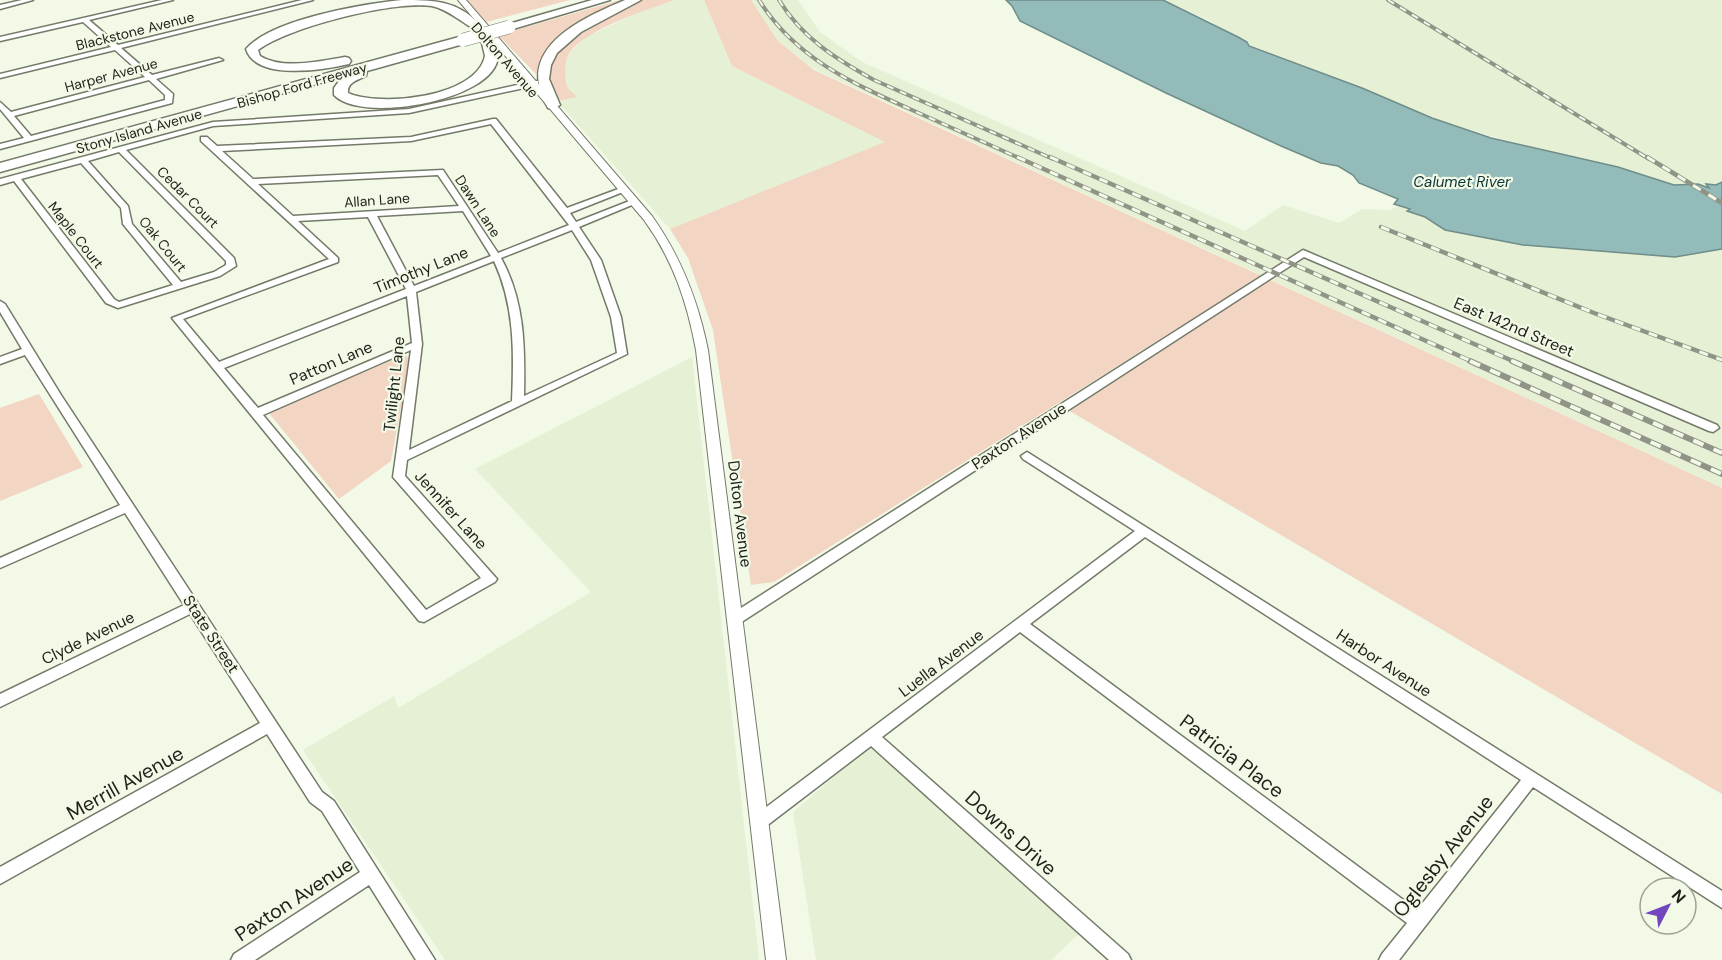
<svg xmlns="http://www.w3.org/2000/svg" width="1722" height="960" font-family="'DM Sans',sans-serif">
<style>
.built{fill:#e6f0d5}
.green{fill:#f2d5c3}
.water{fill:#92bbb9;stroke:#6f8d89;stroke-width:1.5}
.lines{fill:none;stroke-linecap:round;stroke-linejoin:round}
.minor-casing{stroke:#747a69;stroke-width:3}
.tertiary-casing{stroke:#747a69;stroke-width:2}
.motorway-casing{stroke:#747a69;stroke-width:3}
.minor{fill:#fff;fill-rule:evenodd}
.tertiary{fill:#fff;fill-rule:evenodd}
.motorway{fill:#fff;fill-rule:evenodd}
.rail-far2-casing{stroke:#8f9487;stroke-width:4}
.rail-far1-casing{stroke:#8f9487;stroke-width:4.5}
.rail-casing{stroke:#8f9487;stroke-width:6}
.rail-far2{stroke:#f2f9e6;stroke-width:2;stroke-dasharray:7;stroke-linecap:butt}
.rail-far1{stroke:#f2f9e6;stroke-width:3;stroke-dasharray:9;stroke-linecap:butt}
.rail{stroke:#f2f9e6;stroke-width:4;stroke-dasharray:11;stroke-linecap:butt}
.motorway-bridge-casing{stroke:#747a69;stroke-width:14;stroke-linecap:butt}
.motorway-bridge{stroke:#fff;stroke-width:13}
.labels{text-anchor:middle;dominant-baseline:central;stroke-width:4.5;stroke-linejoin:round;paint-order:stroke}
.far-street-label{font-size:14px;fill:#1e211a;stroke:#f2f9e6}
.far-water-label{font-size:15px;font-style:italic;fill:#0a3433;stroke:#f2f9e6}
.street-label{font-size:16px;fill:#1e211a;stroke:#f2f9e6}
.near-street-label{font-size:20px;fill:#1e211a;stroke:#f2f9e6}
</style>
<rect width="100%" height="100%" fill="#f2f9e6"/>
<path class="built" d="M 675,0 L 704,0 L 732,66 L 886,142 L 670,229 L 557,101 L 561,101 L 569,91 L 564,71 L 569,53 L 586,37 L 639,12 Z
M 751,0 L 798,0 L 820,32 L 862,62 L 1245,231 L 1283,205 L 1339,223 L 1362,209 L 1390,210 L 1401,205 L 1445,230 L 1523,245 L 1675,257 L 1722,249 L 1722,488 L 814,69 L 778,41 Z
M 1163,0 L 1722,0 L 1722,182 L 1716,185 L 1709,184 L 1709,188 L 1698,184 L 1674,185 L 1618,167 L 1554,154 L 1449,124 L 1362,88 L 1249,46 L 1208,20 Z
M 692,357 L 759,960 L 445,960 L 303,750 L 394,696 L 398,708 L 591,592 L 475,469 Z
M 872,744 L 1081,932 L 1051,960 L 816,960 L 793,812 Z"/>
<path class="green" d="M 466,0 L 570,0 L 486,22 Z
M 620,0 L 628,0 L 606,10 L 540,66 L 539,73 L 536,74 L 498,35 Z
M 639,0 L 675,0 C 648,9 587,29 570,52 C 564,61 564,78 568,88 C 570,91 574,94 577,97 L 557,101 C 554,94 549,86 549,79 C 546,38 610,16 639,0 Z
M 704,0 L 751,0 L 778,41 L 814,70 L 1722,488 L 1722,794 L 1068,410 L 1230,303 L 1222,300 L 774,582 L 751,585 L 713,330 L 688,258 L 670,229 L 885,142 L 732,66 Z
M 404,355 L 410,358 L 391,461 L 339,499 L 268,412 Z
M 39,394 L 83,467 L 0,501 L 0,408 Z"/>
<path class="water" d="M 1006,0 L 1163,0 L 1238,37 L 1247,42 L 1249,46 L 1362,88 L 1432,118 L 1491,138 L 1618,167 L 1674,185 L 1698,184 L 1709,188 L 1706,184 L 1716,185 L 1722,182 L 1722,249 L 1675,257 L 1523,245 L 1445,230 L 1425,217 L 1407,211 L 1410,209 L 1394,204 L 1398,199 L 1359,183 L 1353,175 L 1338,166 L 1321,163 L 1281,146 L 1166,93 L 1020,21 L 1012,6 Z"/>
<g class="lines">
<defs>
<path id="minor" d="M 22,0 L 33,0 L 0,9 L 0,5 Z
M 162,0 L 173,0 L 89,20 L 118,45 L 302,0 L 313,0 L 121,48 L 152,75 L 219,58 L 223,60 L 156,79 L 173,94 L 172,103 L 0,149 L 0,144 L 24,138 L 0,109 L 0,102 L 11,112 L 145,77 L 115,50 L 0,78 L 0,74 L 111,47 L 83,22 L 0,41 L 0,37 ZM 149,80 L 165,95 L 165,100 L 31,136 L 14,116 Z
M 535,81 L 538,81 L 538,85 L 409,113 L 213,126 L 126,150 L 234,258 L 236,266 L 220,276 L 118,308 L 106,303 L 14,181 L 0,185 L 0,179 L 213,122 L 409,109 ZM 119,152 L 226,261 L 226,265 L 214,272 L 181,282 L 132,224 L 128,206 L 88,161 ZM 81,163 L 121,208 L 123,224 L 173,285 L 119,302 L 114,299 L 21,179 Z
M 493,119 L 496,119 L 567,208 L 621,188 L 628,190 L 570,213 L 576,222 L 632,200 L 639,202 L 579,227 L 601,260 L 621,317 L 627,354 L 407,460 L 405,476 L 497,579 L 495,582 L 424,622 L 419,621 L 172,318 L 329,259 L 201,141 L 201,137 L 207,137 L 217,146 L 411,137 ZM 491,124 L 569,225 L 498,253 L 443,170 L 253,179 L 222,151 L 411,141 ZM 438,175 L 459,206 L 293,216 L 258,184 ZM 463,211 L 491,256 L 414,286 L 377,216 ZM 368,217 L 406,289 L 219,362 L 183,319 L 338,262 L 338,258 L 298,221 ZM 572,230 L 591,260 L 611,317 L 617,353 L 524,396 C 525,348 525,301 501,258 ZM 494,261 C 515,306 514,353 512,401 L 409,450 L 422,344 L 416,292 ZM 407,296 L 412,343 L 258,408 L 224,368 ZM 411,350 L 393,477 L 481,578 L 426,610 L 263,415 Z
M 1303,250 L 1717,425 L 1719,428 L 1713,432 L 1709,431 L 1304,257 L 740,623 L 735,624 L 730,623 L 728,619 L 730,615 Z
M 0,301 L 5,304 L 61,395 L 322,792 L 334,801 L 435,960 L 416,960 L 369,885 L 255,960 L 231,960 L 234,954 L 360,872 L 322,811 L 310,802 L 267,734 L 0,884 L 0,867 L 260,723 L 190,614 L 0,707 L 0,694 L 184,605 L 125,513 L 0,568 L 0,558 L 120,505 L 25,355 L 0,364 L 0,357 L 22,349 L 0,312 Z
M 1027,452 L 1722,891 L 1722,908 L 1533,787 L 1399,960 L 1379,960 L 1382,954 L 1407,923 L 1020,632 L 882,737 L 1128,954 L 1131,960 L 1109,960 L 871,746 L 765,827 L 759,829 L 753,827 L 751,822 L 753,817 L 1135,531 L 1023,459 L 1021,456 ZM 1145,537 L 1521,780 L 1417,910 L 1030,624 Z"/>
<path id="tertiary" d="M 458,0 L 466,0 L 652,216 C 681,257 698,300 708,350 L 786,960 L 766,960 L 696,350 C 687,302 673,260 644,220 Z"/>
<path id="motorway" d="M 402,0 C 432,0 457,0 479,24 L 473,28 L 469,26 C 458,19 446,9 432,6 C 396,0 288,27 258,50 L 260,56 C 283,70 320,61 345,57 L 349,58 L 351,61 L 349,64 C 323,70 256,81 246,49 C 272,19 363,4 402,0 Z
M 592,0 L 610,0 L 513,29 L 509,31 L 503,27 L 505,25 Z
M 625,0 L 641,0 L 581,32 L 557,53 L 551,65 L 549,79 L 560,105 L 553,109 L 548,108 C 513,49 580,19 625,0 Z
M 487,35 L 493,39 C 495,45 498,51 498,57 C 494,101 361,124 334,95 L 334,88 L 342,77 L 0,172 L 0,163 L 459,37 L 467,37 L 467,43 L 367,71 L 366,76 C 358,80 347,82 348,93 C 380,107 476,98 485,56 L 481,39 Z"/>
</defs>
<use href="#minor" class="minor-casing"/>
<use href="#tertiary" class="tertiary-casing"/>
<use href="#motorway" class="motorway-casing"/>
<use href="#minor" class="minor"/>
<use href="#tertiary" class="tertiary"/>
<use href="#motorway" class="motorway"/>
<defs>
<path id="rail-far2" d="M 759,0 C 795,58 852,83 912,110 C 948,126 984,142 1021,159
M 779,0 C 802,38 836,59 874,80 L 1053,159
M 1388,0 L 1649,159"/>
<path id="rail-far1" d="M 1017,157 L 1473,362
M 1050,157 L 1515,362
M 1647,157 L 1722,203
M 1381,227 L 1594,313 L 1722,360"/>
<path id="rail" d="M 1470,361 L 1722,474
M 1512,361 L 1722,453"/>
</defs>
<use href="#rail-far2" class="rail-far2-casing"/>
<use href="#rail-far1" class="rail-far1-casing"/>
<use href="#rail" class="rail-casing"/>
<use href="#rail-far2" class="rail-far2"/>
<use href="#rail-far1" class="rail-far1"/>
<use href="#rail" class="rail"/>
<defs>
<path id="motorway-bridge" d="M 463,40 L 509,27"/>
</defs>
<use href="#motorway-bridge" class="motorway-bridge-casing"/>
<use href="#motorway-bridge" class="motorway-bridge"/>
</g>
<g class="labels">
<g class="far-street-label">
<text transform="translate(135 31) rotate(-14)">Blackstone Avenue</text>
<text transform="translate(505 60) rotate(49)">Dolton Avenue</text>
<text transform="translate(111 75) rotate(-15)">Harper Avenue</text>
<text transform="translate(302 85) rotate(-16)">Bishop Ford Freeway</text>
<text transform="translate(139 131) rotate(-16)">Stony Island Avenue</text>
<text transform="translate(188 197) rotate(45)">Cedar Court</text>
<text transform="translate(377 200) rotate(-4)">Allan Lane</text>
<text transform="translate(478 206) rotate(57)">Dawn Lane</text>
<text transform="translate(76 235) rotate(52)">Maple Court</text>
<text transform="translate(163 244) rotate(51)">Oak Court</text>
</g>
<g class="far-water-label">
<text x="1462" y="182">Calumet River</text>
</g>
<g class="street-label">
<text transform="translate(421 270) rotate(-22)">Timothy Lane</text>
<text transform="translate(1514 327) rotate(23)">East 142nd Street</text>
<text transform="translate(331 363) rotate(-23)">Patton Lane</text>
<text transform="translate(394 384) rotate(-84)">Twilight Lane</text>
<text transform="translate(1019 436) rotate(-33)">Paxton Avenue</text>
<text transform="translate(451 510) rotate(48)">Jennifer Lane</text>
<text transform="translate(740 514) rotate(83)">Dolton Avenue</text>
<text transform="translate(211 634) rotate(57)">State Street</text>
<text transform="translate(88 638) rotate(-26)">Clyde Avenue</text>
<text transform="translate(941 663) rotate(-37)">Luella Avenue</text>
<text transform="translate(1384 663) rotate(33)">Harbor Avenue</text>
</g>
<g class="near-street-label">
<text transform="translate(1232 756) rotate(37)">Patricia Place</text>
<text transform="translate(125 783) rotate(-29)">Merrill Avenue</text>
<text transform="translate(1011 833) rotate(42)">Downs Drive</text>
<text transform="translate(1443 856) rotate(-52)">Oglesby Avenue</text>
<text transform="translate(294 899) rotate(-33)">Paxton Avenue</text>
</g>
</g>
<g transform="translate(1668 906) rotate(48)"><circle r="28" fill="#f2f9e6" stroke="#9da394" stroke-width="1.5"/>
<path d="M0-4.5L10 22L0 15L-10 22Z" fill="#7146be"/>
<text y="-9" font-size="16" font-weight="bold" text-anchor="middle" fill="#1e211a">N</text>
</g>
</svg>
